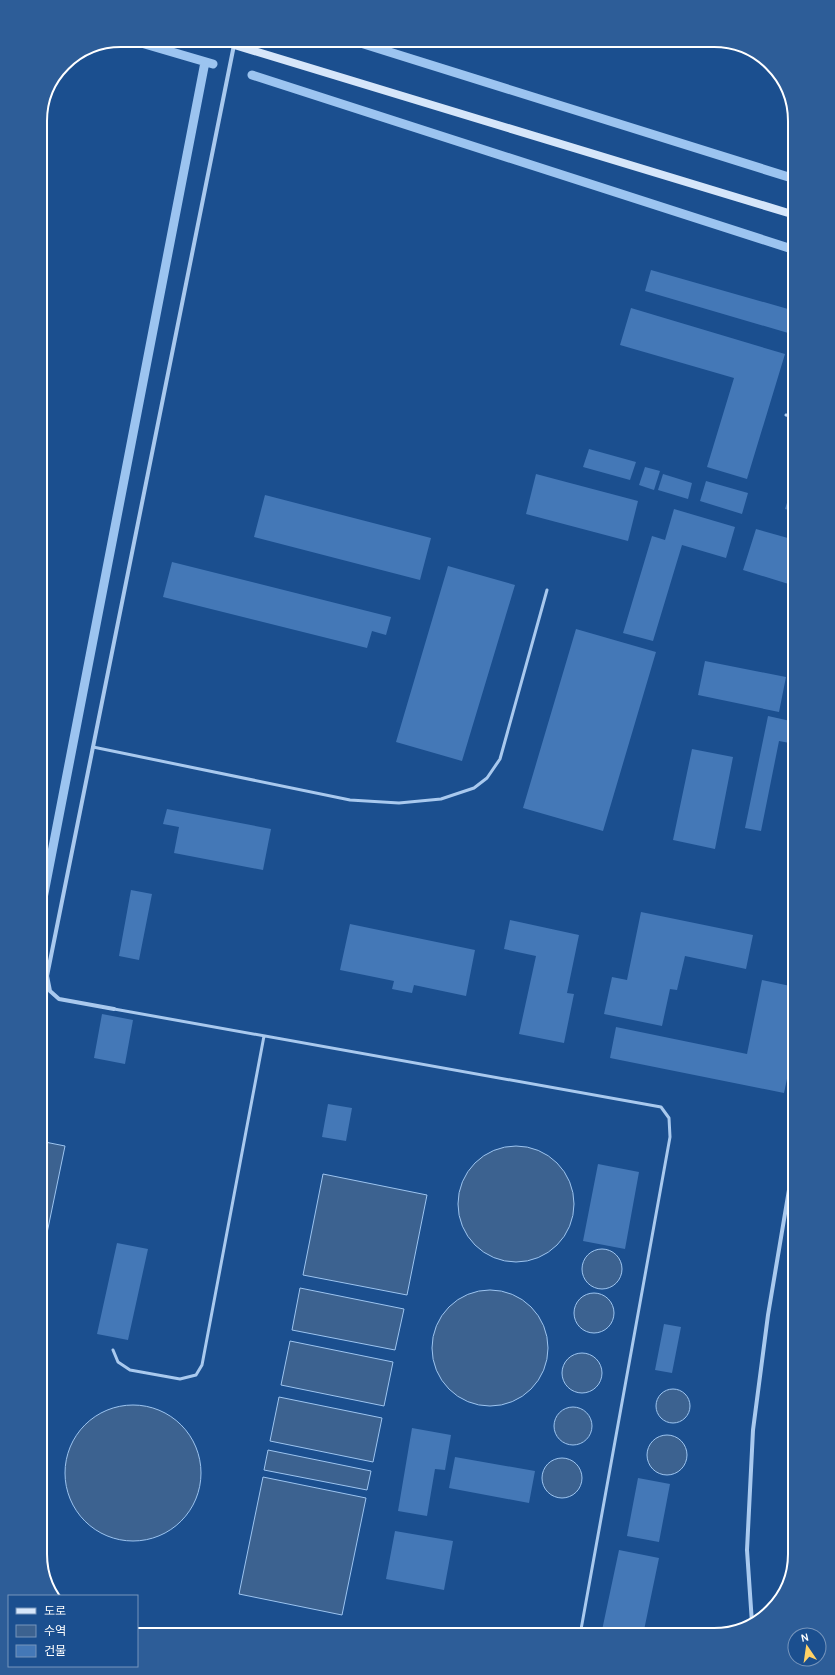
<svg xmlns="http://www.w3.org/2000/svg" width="835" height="1675" font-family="Karla,'Noto Sans KR',sans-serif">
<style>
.water{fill:#3c6290;stroke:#9cc4f0}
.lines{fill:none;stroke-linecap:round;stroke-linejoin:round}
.stream{stroke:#9cc4f0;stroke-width:9}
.building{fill:#4478b7}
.lane{stroke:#a9c9ee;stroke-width:3}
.street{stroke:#a9c9ee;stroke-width:4}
.secondary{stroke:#d6e6fa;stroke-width:8}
.rim{fill:none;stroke:#fff;stroke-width:2}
</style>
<rect width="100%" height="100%" fill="#1b4f8f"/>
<path class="water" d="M 40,1141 L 65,1146 L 40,1267 Z
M458 1204a58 58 0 1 1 116 0a58 58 0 1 1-116 0Z
M 323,1174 L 427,1195 L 407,1295 L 303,1275 Z
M582 1269a20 20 0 1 1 40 0a20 20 0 1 1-40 0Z
M 300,1288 L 404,1309 L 395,1350 L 292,1330 Z
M432 1348a58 58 0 1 1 116 0a58 58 0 1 1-116 0Z
M574 1313a20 20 0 1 1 40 0a20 20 0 1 1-40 0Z
M 290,1341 L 393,1362 L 384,1406 L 281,1385 Z
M562 1373a20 20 0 1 1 40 0a20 20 0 1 1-40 0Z
M656 1406a17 17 0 1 1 34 0a17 17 0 1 1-34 0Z
M 279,1397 L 382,1418 L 373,1462 L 270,1441 Z
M65 1473a68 68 0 1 1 136 0a68 68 0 1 1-136 0Z
M554 1426a19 19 0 1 1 38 0a19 19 0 1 1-38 0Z
M647 1455a20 20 0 1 1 40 0a20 20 0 1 1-40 0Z
M 268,1450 L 371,1471 L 367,1490 L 264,1470 Z
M542 1478a20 20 0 1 1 40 0a20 20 0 1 1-40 0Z
M 263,1477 L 366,1498 L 342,1615 L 239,1594 Z"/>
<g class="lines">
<path class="stream" d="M 131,40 L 213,64
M 351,40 L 795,179
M 252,75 L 795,250
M 40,914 L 205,62"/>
</g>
<path class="building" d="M 789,91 L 792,104 L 785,102 Z
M 651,270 L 795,311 L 795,335 L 645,291 Z
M 631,308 L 785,354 L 747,479 L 707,467 L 734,378 L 620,345 Z
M 589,449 L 636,462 L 630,480 L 583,467 Z
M 645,467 L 660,471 L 654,490 L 639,485 Z
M 536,474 L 638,501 L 628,541 L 526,514 Z
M 663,474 L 692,483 L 688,499 L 658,490 Z
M 795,478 L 795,512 L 785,509 Z
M 706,481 L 748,493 L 742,514 L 700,501 Z
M 265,495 L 431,538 L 420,580 L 254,537 Z
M 674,509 L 735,527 L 726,558 L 682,545 L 653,641 L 623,633 L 652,536 L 665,540 Z
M 756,529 L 795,540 L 795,586 L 743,570 Z
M 172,562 L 391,617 L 386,635 L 372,631 L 367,648 L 163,597 Z
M 448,566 L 515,585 L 462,761 L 396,742 Z
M 576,629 L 656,652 L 603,831 L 523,808 Z
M 705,661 L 786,677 L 779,712 L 698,695 Z
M 768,716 L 795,722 L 795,744 L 779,741 L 761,831 L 745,828 Z
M 692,749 L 733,757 L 715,849 L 673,840 Z
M 167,809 L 271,829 L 263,870 L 174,853 L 179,827 L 163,824 Z
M 131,890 L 152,894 L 139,960 L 119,956 Z
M 641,912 L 753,935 L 746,969 L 685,956 L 677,990 L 670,989 L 662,1026 L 604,1014 L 612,977 L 627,980 Z
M 510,920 L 579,935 L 567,993 L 574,994 L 564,1043 L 519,1034 L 536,956 L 504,949 Z
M 350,924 L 475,950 L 466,996 L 414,985 L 412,993 L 392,989 L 394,981 L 340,970 Z
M 762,980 L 795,987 L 795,1041 L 784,1093 L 610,1058 L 616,1027 L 747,1054 Z
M 102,1014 L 133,1020 L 125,1064 L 94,1058 Z
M 328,1104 L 352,1108 L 346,1141 L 322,1137 Z
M 598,1164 L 639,1172 L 625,1249 L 583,1241 Z
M 117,1243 L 148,1249 L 128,1340 L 97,1334 Z
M 664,1324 L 681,1327 L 672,1373 L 655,1370 Z
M 412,1428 L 451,1435 L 445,1470 L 435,1469 L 427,1516 L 398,1511 Z
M 455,1457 L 535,1471 L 529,1503 L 449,1488 Z
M 638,1478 L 670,1484 L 659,1542 L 627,1536 Z
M 395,1531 L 453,1541 L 444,1590 L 386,1579 Z
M 619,1550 L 659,1558 L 643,1635 L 601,1635 Z"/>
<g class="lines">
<path class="lane" d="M 786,415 L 795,417
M 93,747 L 350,800 L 399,803 L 441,799 L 474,788 L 487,778 L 500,759 L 547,590
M 114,1009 L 661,1107 L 669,1118 L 670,1137 L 580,1635
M 113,1350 L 118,1362 L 130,1370 L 180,1379 L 196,1375 L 202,1365 L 264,1036"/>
<path class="street" d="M 114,1009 L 59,999 L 50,991 L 47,976 L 234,45
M 752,1623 L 747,1550 L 753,1430 L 768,1315 L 795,1154"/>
<path class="secondary" d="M 218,40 L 795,215"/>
</g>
<path d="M0 0H835V1675H0ZM121 47H714A74 74 0 0 1 788 121V1554A74 74 0 0 1 714 1628H121A74 74 0 0 1 47 1554V121A74 74 0 0 1 121 47Z" fill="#2d5d98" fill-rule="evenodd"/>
<path class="rim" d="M121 47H714A74 74 0 0 1 788 121V1554A74 74 0 0 1 714 1628H121A74 74 0 0 1 47 1554V121A74 74 0 0 1 121 47Z"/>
<rect x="8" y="1595" width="130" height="72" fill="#1b4f8f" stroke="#7695bc"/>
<rect x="16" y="1608" width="20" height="6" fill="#d6e6fa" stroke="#7695bc"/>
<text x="44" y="1615" font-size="12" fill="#ffffff">도로</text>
<rect x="16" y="1625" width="20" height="12" fill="#3c6290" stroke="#7695bc"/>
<text x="44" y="1635" font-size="12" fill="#ffffff">수역</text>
<rect x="16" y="1645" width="20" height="12" fill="#4478b7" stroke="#7695bc"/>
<text x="44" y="1655" font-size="12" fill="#ffffff">건물</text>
<g transform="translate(807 1647) rotate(347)"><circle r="19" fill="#1b4f8f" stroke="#7695bc"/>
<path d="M0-3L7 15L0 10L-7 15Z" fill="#ffd166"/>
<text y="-6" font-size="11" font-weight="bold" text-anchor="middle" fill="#ffffff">N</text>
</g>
</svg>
